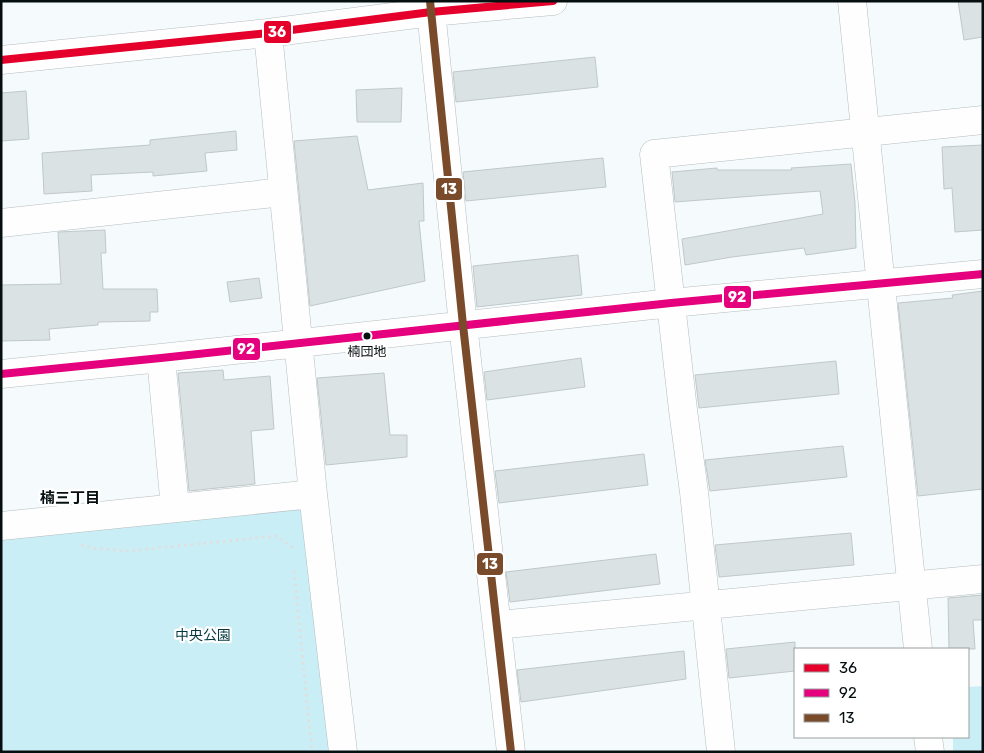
<svg xmlns="http://www.w3.org/2000/svg" width="984" height="753" font-family="Rubik,'Noto Sans JP',sans-serif">
<style>
.green{fill:#caeef5}
.building{fill:#dbe2e4;stroke:#c0c8c9}
.lines{fill:none;stroke-linecap:round;stroke-linejoin:round}
.minor-casing{stroke:#b6bdbf;stroke-width:29}
.path{stroke:#dee0e0;stroke-width:3;stroke-dasharray:2.5 4;stroke-linecap:butt}
.minor{stroke:#fefeff;stroke-width:28}
.bus-1-casing{stroke:#fff;stroke-width:11}
.bus-2-casing{stroke:#fff;stroke-width:11}
.bus-3-casing{stroke:#fff;stroke-width:11}
.bus-1{stroke:#e4002b;stroke-width:8}
.bus-2{stroke:#e5007d;stroke-width:8}
.bus-3{stroke:#7a4b2a;stroke-width:8}
.bus-dot{fill:#060f10;stroke:#fff;stroke-width:2}
.labels{text-anchor:middle;dominant-baseline:central;stroke-width:4.5;stroke-linejoin:round;paint-order:stroke}
.bus-label{font-size:13px;fill:#060f10;stroke:#fff}
.park-label{font-size:14px;fill:#03383f;stroke:#fff}
.neighbourhood-label{font-size:15px;font-weight:bold;fill:#060f10;stroke:#fff}
.line-badge{stroke:#fff;stroke-width:2}
.badge-label{font-size:14px;text-anchor:middle;font-weight:bold;fill:#fff}
</style>
<rect width="100%" height="100%" fill="#f5fbfc"/>
<path class="green" d="M 300,508 L 308,515 L 333,752 L 1,752 L 1,537 Z
M 983,686 L 983,752 L 953,752 L 953,737 L 968,737 L 968,687 Z"/>
<path class="building" d="M 958,1 L 983,1 L 983,37 L 964,40 Z
M 595,57 L 598,87 L 456,102 L 453,72 Z
M 402,88 L 401,122 L 357,122 L 356,90 Z
M 26,91 L 29,139 L 1,141 L 1,93 Z
M 236,131 L 237,150 L 205,153 L 207,171 L 153,176 L 153,172 L 91,175 L 92,191 L 44,194 L 42,153 L 150,145 L 150,140 Z
M 357,136 L 368,190 L 423,183 L 424,221 L 419,221 L 425,281 L 310,306 L 294,141 Z
M 983,145 L 983,230 L 955,232 L 952,188 L 944,189 L 942,147 Z
M 603,158 L 606,187 L 466,201 L 463,172 Z
M 851,164 L 855,203 L 856,248 L 806,255 L 804,248 L 732,257 L 685,265 L 682,239 L 823,214 L 820,191 L 675,202 L 672,172 L 717,168 L 717,170 L 792,170 L 791,168 Z
M 105,230 L 106,253 L 101,253 L 103,289 L 157,289 L 158,312 L 150,312 L 150,321 L 98,322 L 98,325 L 49,329 L 50,340 L 1,341 L 1,285 L 61,284 L 58,232 Z
M 578,255 L 582,295 L 477,307 L 473,266 Z
M 259,278 L 262,298 L 230,302 L 227,282 Z
M 983,291 L 983,489 L 918,496 L 898,303 L 953,298 L 952,295 Z
M 581,358 L 585,387 L 487,400 L 484,372 Z
M 836,361 L 839,394 L 699,408 L 695,375 Z
M 223,370 L 224,380 L 270,376 L 274,429 L 251,431 L 255,484 L 189,491 L 178,373 Z
M 384,373 L 390,435 L 407,435 L 407,457 L 326,465 L 317,378 Z
M 843,446 L 847,477 L 710,491 L 705,460 Z
M 644,454 L 648,485 L 499,503 L 495,471 Z
M 851,533 L 854,565 L 719,577 L 715,545 Z
M 656,554 L 660,584 L 510,602 L 506,572 Z
M 983,595 L 983,620 L 973,620 L 975,649 L 949,649 L 948,598 Z
M 795,642 L 795,671 L 729,678 L 726,649 Z
M 684,651 L 686,679 L 521,702 L 517,670 Z"/>
<g class="lines">
<defs>
<path id="minor" d="M 430,1 L 463,325 L 511,752
M 852,1 L 918,649
M 268,33 L 313,494 L 343,752
M 1,60 L 268,33 L 431,12 L 553,1
M 1,223 L 283,192
M 161,358 L 175,508
M 1,374 L 161,358 L 671,303 L 983,274
M 1,526 L 313,494
M 497,625 L 983,579
M 928,737 L 930,752
M 721,752 L 694,492 L 683,410 L 654,154 L 983,120"/>
</defs>
<use href="#minor" class="minor-casing"/>
<path class="path" d="M 81,545 L 92,548 L 129,551 L 276,536 L 292,547 L 292,550
M 294,571 L 312,752"/>
<use href="#minor" class="minor"/>
<defs>
<path id="bus-1" d="M 1,60 L 268,33 L 431,12 L 553,1"/>
<path id="bus-2" d="M 1,374 L 161,358 L 671,303 L 983,274"/>
<path id="bus-3" d="M 430,1 L 463,325 L 511,752"/>
</defs>
<use href="#bus-1" class="bus-1-casing"/>
<use href="#bus-2" class="bus-2-casing"/>
<use href="#bus-3" class="bus-3-casing"/>
<use href="#bus-1" class="bus-1"/>
<use href="#bus-2" class="bus-2"/>
<use href="#bus-3" class="bus-3"/>
</g>
<circle class="bus-dot" cx="367" cy="336" r="4.5"/>
<g class="labels">
<g class="bus-label">
<text x="367" y="351">楠団地</text>
</g>
<g class="park-label">
<text x="203" y="635">中央公園</text>
</g>
<g class="neighbourhood-label">
<text x="70" y="498">楠三丁目</text>
</g>
</g>
<g class="line-badge">
<rect x="263" y="20" width="29" height="24" rx="5" fill="#e4002b"/>
<rect x="435" y="177" width="28" height="24" rx="5" fill="#7a4b2a"/>
<rect x="723" y="285" width="29" height="24" rx="5" fill="#e5007d"/>
<rect x="232" y="337" width="29" height="24" rx="5" fill="#e5007d"/>
<rect x="476" y="552" width="28" height="24" rx="5" fill="#7a4b2a"/>
</g>
<g class="badge-label">
<text x="277" y="37">36</text>
<text x="449" y="194">13</text>
<text x="737" y="302">92</text>
<text x="246" y="354">92</text>
<text x="490" y="569">13</text>
</g>
<rect width="984" height="753" fill="none" stroke="#060f10" stroke-width="5"/>
<rect x="794" y="648" width="175" height="90" fill="#ffffff" stroke="#9b9f9f"/>
<rect x="804" y="664" width="25" height="8" fill="#e4002b" stroke="#9b9f9f"/>
<text x="839" y="673" font-size="15" fill="#060f10">36</text>
<rect x="804" y="689" width="25" height="8" fill="#e5007d" stroke="#9b9f9f"/>
<text x="839" y="698" font-size="15" fill="#060f10">92</text>
<rect x="804" y="714" width="25" height="8" fill="#7a4b2a" stroke="#9b9f9f"/>
<text x="839" y="723" font-size="15" fill="#060f10">13</text>
</svg>
